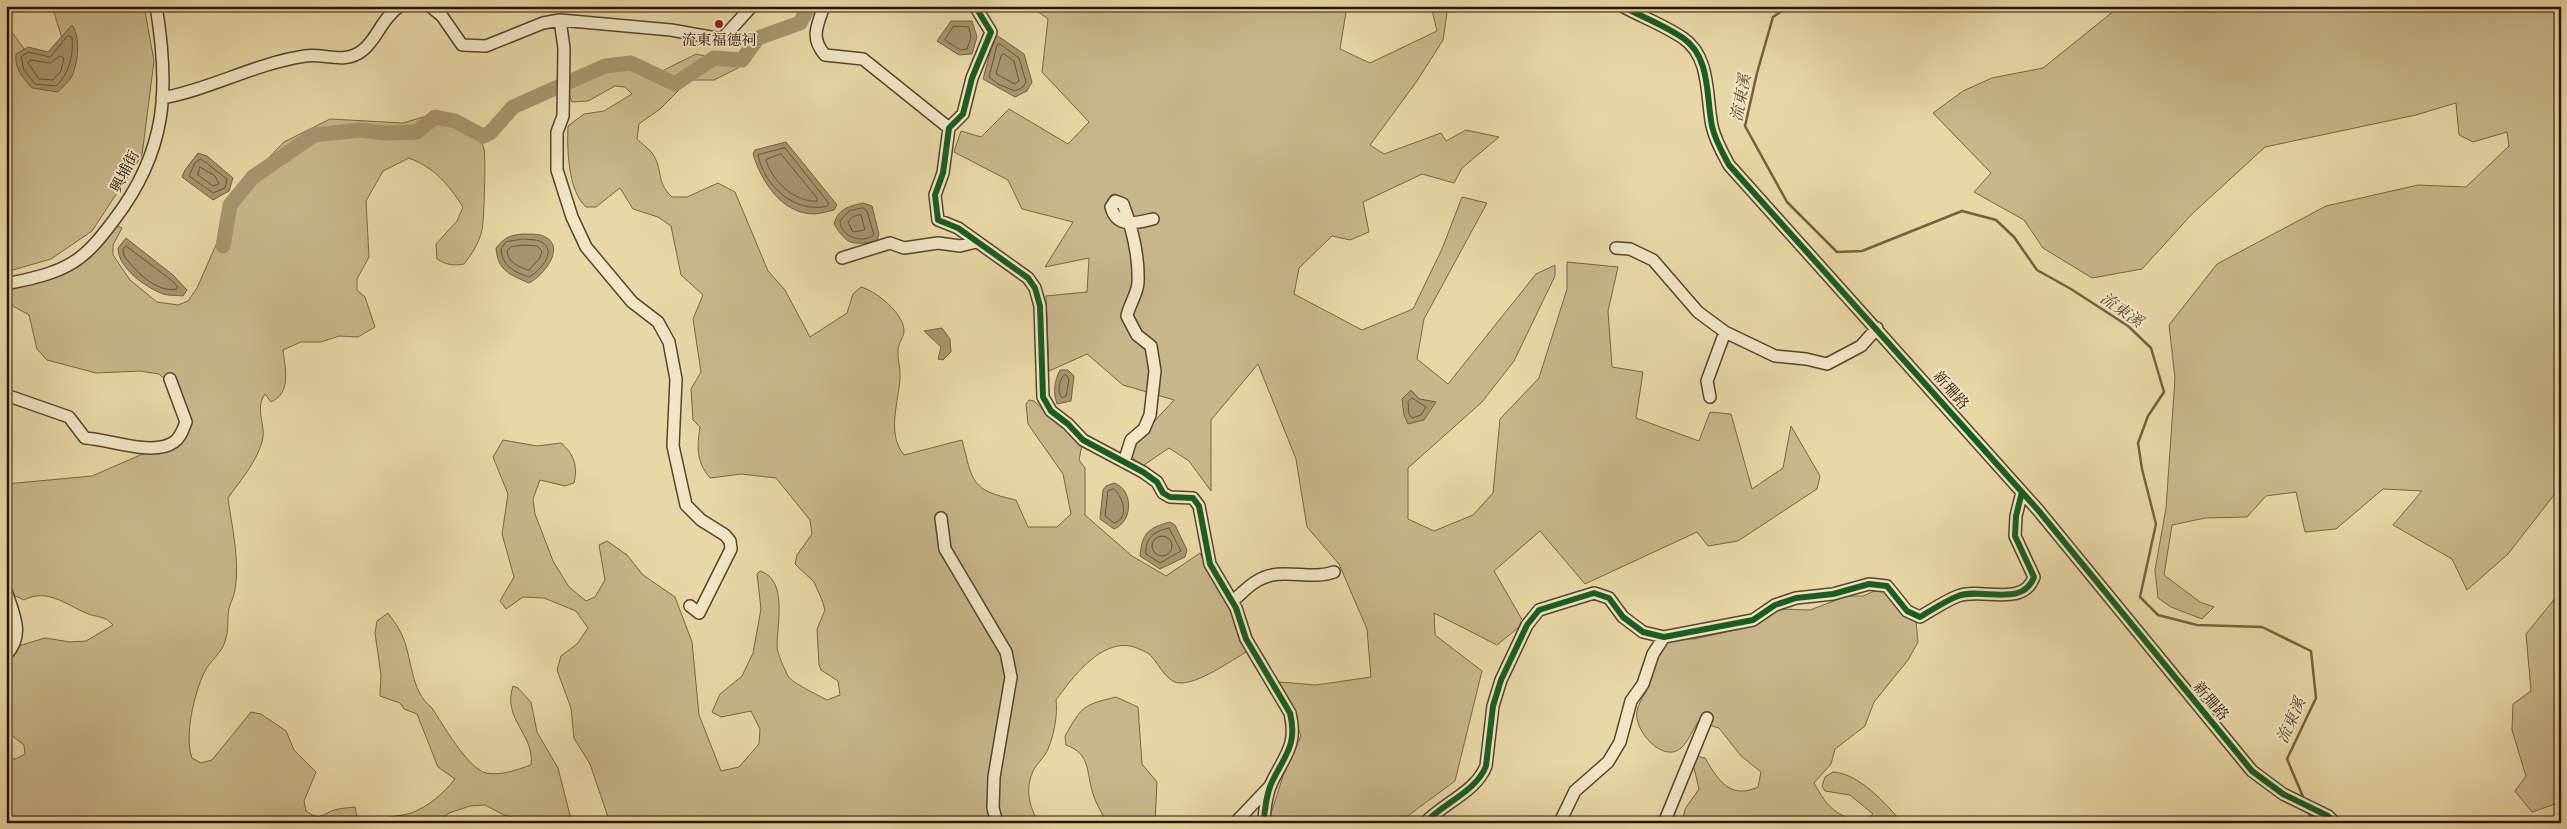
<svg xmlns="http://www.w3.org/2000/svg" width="2567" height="829" font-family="Vollkorn,'Noto Serif TC',serif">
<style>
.green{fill:#c7b68a;stroke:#786446;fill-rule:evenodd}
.water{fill:#a7946e;stroke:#746042}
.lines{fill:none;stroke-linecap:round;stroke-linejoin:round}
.shore{stroke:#685438;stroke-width:1}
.stream{stroke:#746042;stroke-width:2.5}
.river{stroke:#a7946e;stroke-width:15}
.minor-casing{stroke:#58442a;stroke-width:14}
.minor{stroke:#f0e5c5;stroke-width:11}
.cycleway-casing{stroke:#f0e5c5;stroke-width:9}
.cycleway{stroke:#1b5e20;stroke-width:6}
.poi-dot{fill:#8f2418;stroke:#f0e5c5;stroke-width:2}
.labels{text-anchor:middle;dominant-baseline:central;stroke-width:4;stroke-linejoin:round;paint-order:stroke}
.poi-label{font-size:15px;fill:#281301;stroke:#f0e5c5}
.street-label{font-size:15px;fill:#281301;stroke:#f0e5c5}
.water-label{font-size:16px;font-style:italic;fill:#5b472d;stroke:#f0e5c5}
</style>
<rect width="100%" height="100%" fill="#e8d7a6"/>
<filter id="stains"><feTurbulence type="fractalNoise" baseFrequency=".004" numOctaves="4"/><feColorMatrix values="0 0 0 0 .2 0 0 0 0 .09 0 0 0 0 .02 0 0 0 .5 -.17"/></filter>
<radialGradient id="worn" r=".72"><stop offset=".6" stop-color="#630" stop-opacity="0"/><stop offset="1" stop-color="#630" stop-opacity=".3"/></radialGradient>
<path class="green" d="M 52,6 L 144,6 L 154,61 L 142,155 L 92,231 L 51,259 L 6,272 L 6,24 L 40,71 L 69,61 Z
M 1030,6 L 1347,6 L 1340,49 L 1370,63 L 1437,31 L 1431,6 L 1448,6 L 1443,40 L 1417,81 L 1370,145 L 1384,154 L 1441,133 L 1446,141 L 1466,130 L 1499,137 L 1462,168 L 1454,183 L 1422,174 L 1363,202 L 1369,232 L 1350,240 L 1332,236 L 1299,268 L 1294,294 L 1362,330 L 1413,309 L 1442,249 L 1462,197 L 1487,203 L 1424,319 L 1417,359 L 1448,384 L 1536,274 L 1555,265 L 1555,276 L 1514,361 L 1482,402 L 1408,468 L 1408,519 L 1434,531 L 1473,515 L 1493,493 L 1500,419 L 1539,378 L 1567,289 L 1567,262 L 1618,267 L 1608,311 L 1612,367 L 1643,372 L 1636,418 L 1699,441 L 1710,412 L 1731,414 L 1752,489 L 1783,468 L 1791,426 L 1820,476 L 1817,489 L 1738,541 L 1708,546 L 1697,532 L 1585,584 L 1540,531 L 1494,571 L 1524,623 L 1497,645 L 1434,613 L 1435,635 L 1482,671 L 1455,781 L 1398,823 L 1268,823 L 1283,776 L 1301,736 L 1279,682 L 1316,685 L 1371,677 L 1367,629 L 1339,564 L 1307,527 L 1296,459 L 1258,364 L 1211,420 L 1211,491 L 1189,461 L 1169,448 L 1141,467 L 1127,451 L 1174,400 L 1123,385 L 1087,354 L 1049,371 L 1046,296 L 1087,292 L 1089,258 L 1045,267 L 1073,222 L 1022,209 L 1008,180 L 954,152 L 961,131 L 981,137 L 1009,109 L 1068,144 L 1089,122 L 1042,72 L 1048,19 ZM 1411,390 L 1419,399 L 1435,402 L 1402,399 Z
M 2120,6 L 2561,6 L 2561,486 L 2508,554 L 2467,590 L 2452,559 L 2393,525 L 2422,491 L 2383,489 L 2336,529 L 2305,532 L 2296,492 L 2266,496 L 2247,517 L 2205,518 L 2172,525 L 2164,575 L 2200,602 L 2214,607 L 2202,619 L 2171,607 L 2158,598 L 2155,570 L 2166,508 L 2175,378 L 2169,325 L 2217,264 L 2326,206 L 2418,185 L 2466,187 L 2509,146 L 2507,132 L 2473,142 L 2459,135 L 2456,103 L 2416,115 L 2265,147 L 2192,214 L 2142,269 L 2092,278 L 2043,248 L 2024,220 L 1974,192 L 1991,173 L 1933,113 L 1963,91 L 1992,78 L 2043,68 Z
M 696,54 L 737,63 L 738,68 L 714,80 L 689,80 L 660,109 L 639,124 L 637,139 C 641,143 648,148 652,153 C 664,170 655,181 672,197 L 687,197 L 718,183 L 735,192 L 768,271 L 785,290 L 810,337 L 847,313 L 853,294 L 861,287 C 876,291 905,314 904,332 C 903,338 898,344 898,350 C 897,359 901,368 900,377 C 899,402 886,433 904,455 L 962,440 C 973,482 970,490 1016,500 L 1028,527 L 1057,527 L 1071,514 L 1063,474 L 1028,424 L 1026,404 L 1029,400 L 1034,401 L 1082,445 L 1079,460 L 1085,468 L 1085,515 L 1132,556 L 1166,576 L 1200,553 L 1233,615 L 1238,634 L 1248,651 C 1230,661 1199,684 1179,683 C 1167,682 1160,666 1152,657 C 1149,653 1144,651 1139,649 C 1106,633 1074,675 1056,700 C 1058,714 1054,735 1048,749 C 1045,757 1037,763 1033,771 C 1025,789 1029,807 1039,823 L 610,823 L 590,764 L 574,738 L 571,708 L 557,670 L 561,656 L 577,644 L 588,628 L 576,611 L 544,598 L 523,597 L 506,609 L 500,601 L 514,577 L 502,534 L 508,494 L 493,457 L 503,440 L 537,446 L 561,443 C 574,454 578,466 574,483 L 565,486 L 540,480 L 533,499 L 535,514 L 553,561 L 569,587 L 586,601 L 595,597 L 605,580 L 599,545 L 607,541 L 627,555 L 643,575 L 675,597 L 692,642 L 699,715 L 721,771 L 739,767 L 759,744 L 760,729 L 751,711 L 721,717 L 712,712 L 720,694 L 742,676 L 753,653 L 761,609 L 757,574 L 760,571 C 788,580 777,623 777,647 C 778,655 784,668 788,676 C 792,683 818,695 827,700 L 840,695 L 838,681 L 821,670 L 819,665 L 817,629 L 825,610 L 822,600 L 814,582 L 795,564 L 797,555 L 812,534 L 810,520 L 776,478 L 741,474 L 710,478 C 696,461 697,448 700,427 L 693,420 L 691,389 L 701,372 L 693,319 L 703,295 L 681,275 L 671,226 L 658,217 L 633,209 L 620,188 L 596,207 L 586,207 C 568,191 567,149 568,126 L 584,114 L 604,111 L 632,94 L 625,87 L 615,86 L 588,101 L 572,102 L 567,88 L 582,76 L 628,59 L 652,76 Z
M 433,114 C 453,118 478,127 484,149 C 486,155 484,223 482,230 C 479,243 472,254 464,264 C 454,266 446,265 437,259 L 436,244 L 457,221 L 463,207 C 448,184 435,168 409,158 L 383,171 L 366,201 L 369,257 L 357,279 L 357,290 L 365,297 L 375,327 L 358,337 L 339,336 L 321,342 L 301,342 L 283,350 C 285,369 292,392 271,402 L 265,394 C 254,409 267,426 262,442 C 256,463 240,481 228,498 C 232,528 240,560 235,590 C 234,596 231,602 229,608 C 227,618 229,628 226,638 C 223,653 210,660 204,673 C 194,694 184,737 192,758 L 201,763 L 212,760 L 251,712 L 261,714 L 286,731 L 294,750 L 316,772 L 304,801 L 306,811 C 320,821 321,815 334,810 C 341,808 348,808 355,807 L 357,817 L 352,823 L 6,823 L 6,758 L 15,759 L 25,754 L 24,745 L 6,731 L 6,662 L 15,647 L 45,638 L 70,642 L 86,641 L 113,625 C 105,615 97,618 86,613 C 65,604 47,588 24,600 L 11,594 L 6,578 L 6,484 L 92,476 L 168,443 L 180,434 L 182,395 L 159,374 L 140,371 L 96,373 L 47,360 L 37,349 L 29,315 L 6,302 L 6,283 L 70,261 L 114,224 L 122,228 L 113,245 L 113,255 L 130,280 L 157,302 L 178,305 L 188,301 L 197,288 L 237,197 L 255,172 L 284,142 L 330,119 L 403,123 Z
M 1881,588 L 1916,621 L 1918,642 L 1908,660 L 1874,702 L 1865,726 L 1835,749 L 1831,764 L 1814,783 C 1828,808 1835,816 1864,822 L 1873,814 L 1850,795 L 1825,791 L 1822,786 L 1825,777 L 1833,772 C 1861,774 1885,804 1903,823 L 1682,823 L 1685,809 L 1699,789 L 1691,755 L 1705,758 C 1718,780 1730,800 1758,787 L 1761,772 L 1741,756 L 1719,728 L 1698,722 C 1693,729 1688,742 1681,748 C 1663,764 1633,730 1637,711 C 1638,704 1644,696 1647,690 L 1641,671 L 1654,650 L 1669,638 L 1694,639 L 1749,627 L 1780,609 L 1810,610 L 1847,596 L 1863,596 Z
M 2561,591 L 2561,802 L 2532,812 L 2515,791 L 2526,776 L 2512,730 L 2513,704 L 2531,691 L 2526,634 Z
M 388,613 C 392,619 398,626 401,633 C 413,657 409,690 432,708 C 442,723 468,769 486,773 C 501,776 516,770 531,765 C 535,734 502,720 513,686 L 518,688 L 531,702 L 537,732 L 558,768 L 572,823 L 538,823 L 504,815 L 485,805 L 470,806 L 449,813 L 436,823 L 376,823 C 387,815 398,817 411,813 C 428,807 444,793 455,779 L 438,767 L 417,714 L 404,709 L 400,703 L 380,696 L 381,675 L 375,633 L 377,621 Z
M 1116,697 L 1138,707 L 1142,764 L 1157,782 L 1155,823 L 1107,823 C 1102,813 1096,804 1093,794 C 1086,772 1091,754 1066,745 L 1065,736 C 1082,706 1083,705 1116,697 Z"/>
<path class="water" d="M 951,21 L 972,21 L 977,37 L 972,54 L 959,55 L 937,41 Z
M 72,25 C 81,38 78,62 72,76 C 69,82 62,87 58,92 L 32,88 C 23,78 14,68 16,54 L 28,47 L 48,52 Z
M 995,34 L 1024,54 L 1032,82 L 1027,91 L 1015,97 L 983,79 Z
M 786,142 L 837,205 L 834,210 C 828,211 821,214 814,214 C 782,214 761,181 753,154 L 755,150 Z
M 198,153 L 207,156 L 233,178 L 229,191 L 213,200 L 182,177 L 185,170 Z
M 863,203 L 872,206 L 879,234 L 877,241 C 852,245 848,246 834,224 C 838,209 849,206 863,203 Z
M 524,234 C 529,234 535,234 540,235 C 569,243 545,275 529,283 C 509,274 498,271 496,248 C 505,237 510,235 524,234 Z
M 126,238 L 173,275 L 187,290 L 183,296 C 177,295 169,296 163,294 C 145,287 118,268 118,248 Z
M 942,328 L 950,339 L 951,352 L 943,360 L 938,359 L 941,347 L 924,331 Z
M 1060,370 L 1068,370 L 1074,376 L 1071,401 L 1057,404 C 1053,392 1054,382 1060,370 Z
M 1411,390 L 1419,399 L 1436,402 L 1424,420 L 1408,424 L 1404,415 L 1402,399 Z
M 1114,483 C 1133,489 1134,521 1114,529 L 1100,519 L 1103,490 L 1106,486 Z
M 1170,522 L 1175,525 L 1187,550 L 1185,557 L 1160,569 L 1140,556 C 1142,533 1148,528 1170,522 Z"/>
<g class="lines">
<path class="shore" d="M 954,26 L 969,27 L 971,37 L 967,49 L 960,50 L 945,40 Z
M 68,36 L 72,37 C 74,55 69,74 56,86 L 35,84 L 24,70 L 21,57 L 28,52 L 50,57 Z
M 1000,44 L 1019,58 L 1026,82 L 1023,87 L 1015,91 L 998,84 L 989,77 L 997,45 Z
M 1004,54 L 1014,61 L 1019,81 L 1015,84 L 996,74 L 1001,56 Z
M 60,56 L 64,58 L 61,71 L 53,80 L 39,79 L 28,63 L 30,60 L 50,63 Z
M 785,148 L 828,202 L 828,206 C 795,214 764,186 758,155 Z
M 781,154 L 817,198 L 817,201 C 795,203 771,180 766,160 Z
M 201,159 L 227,179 L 225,188 L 213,193 L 189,176 L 195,163 Z
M 200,167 L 215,176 L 219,184 L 213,186 L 198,175 Z
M 863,208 L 867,211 L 874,235 C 862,244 841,237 840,221 L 849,211 Z
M 861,215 L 865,230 L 853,232 L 848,222 L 852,217 Z
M 524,239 C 530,240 538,239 543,243 C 557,252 539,272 529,277 C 514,272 502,266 501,249 L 506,242 Z
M 524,245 L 537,246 L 542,251 L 540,258 L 529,270 C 519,267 508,263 507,251 L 511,247 Z
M 126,246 L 170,279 L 177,286 L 177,289 C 155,293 136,271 124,256 L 123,250 Z
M 1066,375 L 1069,379 L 1066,396 L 1062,398 C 1057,392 1059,382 1063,376 Z
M 1412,398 L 1426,407 L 1421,415 L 1412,418 L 1409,414 L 1408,402 Z
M 1114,489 C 1123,497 1130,518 1114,523 L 1105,516 L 1108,491 Z
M 1169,528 L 1181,551 L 1160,563 L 1146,554 C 1145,538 1154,531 1169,528 Z
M1152 546a10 10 0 1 1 20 0a10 10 0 1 1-20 0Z"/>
<path class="stream" d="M 1789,6 L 1773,17 L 1757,73 L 1745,126 L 1787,202 L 1837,252 L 1862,251 L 1962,211 L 1996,220 L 2014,237 L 2037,270 L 2071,289 L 2128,326 L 2151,348 L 2164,392 L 2148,416 L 2138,443 L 2142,469 L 2156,524 L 2140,597 L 2158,615 L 2197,625 L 2262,627 L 2311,651 L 2316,698 L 2287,759 L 2304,799
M 2308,811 L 2313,823"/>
<path class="river" d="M 223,246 L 230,205 L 253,177 L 314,135 L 360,130 L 384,133 L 417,132 L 435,117 L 455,121 L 483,136 L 490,133 L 513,107 L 605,66 L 631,63 L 675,84 L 714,58 L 742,60 L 758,38 L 800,23 L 809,6"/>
<defs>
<path id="minor" d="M 430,6 L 442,16 L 462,45 L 486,46 L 543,23 L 560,20 L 671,30 L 722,39 L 752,6
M 824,6 C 817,26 810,38 825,55 L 863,59 L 949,128
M 975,6 L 991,32 L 972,78 L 963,114 L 949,128 L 943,173 L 935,195 L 938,220 L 958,228 L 1028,278 L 1035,288 L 1040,306 L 1043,397 L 1051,411 L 1068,424 L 1083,440 L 1143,472 L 1157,482 L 1163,493 L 1170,497 L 1193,498 L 1199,506 L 1210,564 L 1236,608 L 1246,639 L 1290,713 C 1298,746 1284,756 1271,784 C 1267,794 1264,811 1264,823
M 1622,6 C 1642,17 1664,25 1683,38 C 1711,57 1706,97 1712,126 C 1715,140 1722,152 1729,165 L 2038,510 L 2252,771 L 2283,794 L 2328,816 L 2335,823
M 560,20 L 564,48 L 563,116 L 557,132 L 557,170 L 572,217 L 586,247 L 632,302 L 658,322 L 669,342 L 676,379 L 673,446 L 686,505 L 701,520 L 725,535 L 730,541 L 731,549 L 699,613 L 690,606
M 162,98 C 212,89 253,64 305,56 C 325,53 345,65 363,50 C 378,38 381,19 400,6
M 1616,248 L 1630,249 L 1653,260 L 1698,312 L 1725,332 L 1775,356 L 1806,359 L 1827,364 L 1861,346 L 1877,328
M 842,258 L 890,243 L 904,248 L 938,243 L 960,246 L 976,242
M 6,284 C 29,279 52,275 72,263 C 89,253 102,236 114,220 C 167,151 170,90 156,6
M 6,395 L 69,417 L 85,438 C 109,439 153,457 174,442 C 181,437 183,429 186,422 L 170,379
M 1710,397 L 1707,381 L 1725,332
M 1124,462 L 1131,440 L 1144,429 L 1150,415 L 1155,371 L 1151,346 L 1137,335 L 1127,316 C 1129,305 1138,293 1138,282 C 1139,256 1132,228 1123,204 L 1115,201 L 1111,207 C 1117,229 1136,223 1153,219
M 941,518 L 945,549 L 1006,652 L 1011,677 L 994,777 L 993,808 L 997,823
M 6,591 C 14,615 25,635 6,655
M 1233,601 C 1240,595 1248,586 1257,581 C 1280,566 1310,581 1334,572
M 1235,823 L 1271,785
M 1425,823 C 1443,803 1476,792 1486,766 L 1493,706 L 1501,680 L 1527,625 L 1539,610 L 1594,593 L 1609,598 L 1623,617 L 1643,632 L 1664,637 L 1753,620 L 1775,605 L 1796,598 L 1833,594 L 1869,584 L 1887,586 L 1907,611 L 1920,617 C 1932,610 1945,601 1958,596 C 1982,587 2023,608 2034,577 L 2015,536 L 2016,516 L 2022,492
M 1563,823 L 1561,820 L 1575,791 L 1608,762 L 1620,742 L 1631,701 L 1643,684 L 1653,654 L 1664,637
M 1664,823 L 1707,718"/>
</defs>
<use href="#minor" class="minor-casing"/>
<use href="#minor" class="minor"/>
<defs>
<path id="cycleway" d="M 975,6 L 991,32 L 972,78 L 963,114 L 949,128 L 943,173 L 935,195 L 938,220 L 958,228 L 1028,278 L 1035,288 L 1040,306 L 1043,397 L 1051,411 L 1068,424 L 1083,440 L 1143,472 L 1157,482 L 1163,493 L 1170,497 L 1193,498 L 1199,506 L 1210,564 L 1236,608 L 1246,639 L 1290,713 C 1298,746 1284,756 1271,784 C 1267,794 1264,811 1264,823
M 1622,6 C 1642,17 1664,25 1683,38 C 1711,57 1706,97 1712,126 C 1715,140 1722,152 1729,165 L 2038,510 L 2252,771 L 2283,794 L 2328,816 L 2335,823
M 1425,823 C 1443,803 1476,792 1486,766 L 1493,706 L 1501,680 L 1527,625 L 1539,610 L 1594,593 L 1609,598 L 1623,617 L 1643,632 L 1664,637 L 1753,620 L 1775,605 L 1796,598 L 1833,594 L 1869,584 L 1887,586 L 1907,611 L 1920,617 C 1932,610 1945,601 1958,596 C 1982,587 2023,608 2034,577 L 2015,536 L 2016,516 L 2022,492"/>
</defs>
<use href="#cycleway" class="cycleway-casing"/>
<use href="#cycleway" class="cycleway"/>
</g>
<circle class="poi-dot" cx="719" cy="24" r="5"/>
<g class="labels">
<g class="poi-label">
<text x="719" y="41">流東福德祠</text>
</g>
<g class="street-label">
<text transform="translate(126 172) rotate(-63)">興埔街</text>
<text transform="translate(1950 391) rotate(49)">新珊路</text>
<text transform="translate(2210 702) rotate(50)">新珊路</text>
</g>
<g class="water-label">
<text transform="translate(1742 98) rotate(-79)">流東溪</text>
<text transform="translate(2121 311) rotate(35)">流東溪</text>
<text transform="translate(2292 721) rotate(-66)">流東溪</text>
</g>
</g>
<rect width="2567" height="829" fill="none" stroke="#e8d7a6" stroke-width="25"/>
<rect x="8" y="8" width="2552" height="814" fill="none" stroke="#281301" stroke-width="2.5"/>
<rect x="12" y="12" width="2542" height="804" fill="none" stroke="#281301"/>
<rect width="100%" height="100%" filter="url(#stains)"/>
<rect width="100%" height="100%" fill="url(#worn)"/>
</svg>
